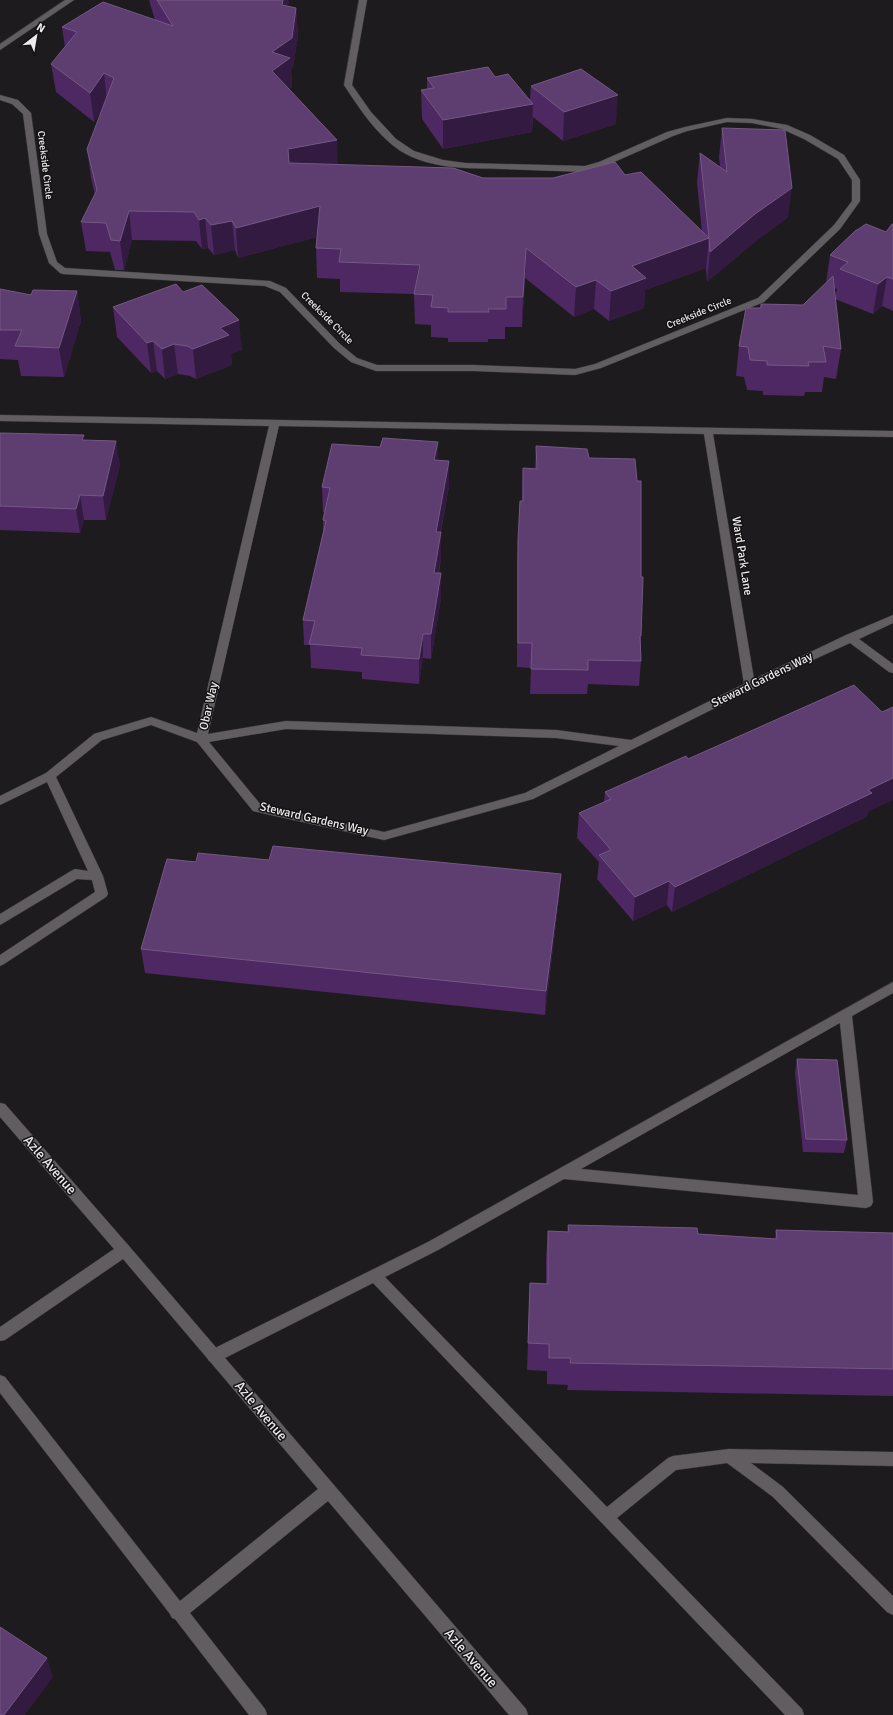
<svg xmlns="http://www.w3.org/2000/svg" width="893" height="1715" font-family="Signika,sans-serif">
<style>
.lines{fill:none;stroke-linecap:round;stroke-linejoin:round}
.lane-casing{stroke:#3a383a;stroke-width:1}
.secondary-casing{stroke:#3a383a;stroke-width:1}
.lane{fill:#615d60;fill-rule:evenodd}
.secondary{fill:#615d60;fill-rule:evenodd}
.wall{fill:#4d2862}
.shaded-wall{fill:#331a41}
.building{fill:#5e3d71;stroke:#745884}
.labels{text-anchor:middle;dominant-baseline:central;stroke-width:3;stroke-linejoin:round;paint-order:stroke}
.far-street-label{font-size:10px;fill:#eceaeb;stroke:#151214}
.street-label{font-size:12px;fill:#eceaeb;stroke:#151214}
.near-street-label{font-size:14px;fill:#eceaeb;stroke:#151214}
</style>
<rect width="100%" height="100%" fill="#1e1b1e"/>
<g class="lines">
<defs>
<path id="lane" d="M 65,0 L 74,0 L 0,50 L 0,44 Z
M 359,0 L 367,0 L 352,85 L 371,112 L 396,139 L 414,151 L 443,160 L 465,163 L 585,166 L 599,162 L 667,132 L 685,127 L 727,118 L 752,119 L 787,125 L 810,135 L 844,155 L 860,180 L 860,201 L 840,229 L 764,302 L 601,368 L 575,375 L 474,371 L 376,371 L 351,362 L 334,348 L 280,292 L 265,286 L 63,274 L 60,273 L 49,263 L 39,234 L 23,114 L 12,104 L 0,100 L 0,95 L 18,100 L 31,113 L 47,234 L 57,262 L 65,268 L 270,281 L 286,288 L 340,344 L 357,358 L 377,365 L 474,365 L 575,369 L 595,364 L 758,298 L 834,225 L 852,201 L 852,180 L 838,159 L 804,139 L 782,129 L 752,123 L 727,122 L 687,131 L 673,136 L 605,166 L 586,172 C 558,171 531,170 503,169 C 469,168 430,170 399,150 C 376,134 359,108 344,85 Z
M 0,415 L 893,431 L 893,437 L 713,434 L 754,679 L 846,635 L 893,615 L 893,623 L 859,639 L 893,664 L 893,673 L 889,672 L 850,643 L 789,671 L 533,799 L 384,840 L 253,811 L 197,742 L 151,725 L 102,740 L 56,777 L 103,876 L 108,894 L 106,897 L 4,964 L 0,966 L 0,955 L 95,892 L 92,880 L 77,879 L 0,925 L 0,914 L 71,871 L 75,869 L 88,871 L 47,782 L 0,805 L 0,796 L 46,773 L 94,734 L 151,717 L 197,733 L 269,426 L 0,421 ZM 279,426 L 704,434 L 744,684 L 631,740 L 556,730 L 286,721 L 208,734 ZM 286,729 L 556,738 L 619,746 L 525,793 L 384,832 L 261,805 L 209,742 Z
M 893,982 L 893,993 L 852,1016 L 873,1202 L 871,1206 L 866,1208 L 564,1179 L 438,1250 L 385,1277 L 607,1507 L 668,1458 L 673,1456 L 729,1449 L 893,1452 L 893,1466 L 751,1463 L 783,1487 L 893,1596 L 893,1615 L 887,1612 L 773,1497 L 727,1463 L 676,1470 L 617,1518 L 802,1709 L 804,1715 L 785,1715 L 373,1283 L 219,1361 L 214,1363 L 209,1361 L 207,1356 L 209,1351 L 428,1242 ZM 840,1023 L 858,1195 L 581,1169 Z"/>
<path id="secondary" d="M 0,1103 L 5,1104 L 129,1246 L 526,1709 L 528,1715 L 509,1715 L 328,1501 L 190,1613 L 265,1709 L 267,1715 L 249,1715 L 175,1619 L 172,1618 L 170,1614 L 0,1393 L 0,1375 L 5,1377 L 180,1601 L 318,1489 L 123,1259 L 5,1340 L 0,1341 L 0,1327 L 114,1249 L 0,1117 Z"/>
</defs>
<use href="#lane" class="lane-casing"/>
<use href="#secondary" class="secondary-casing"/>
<use href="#lane" class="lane"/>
<use href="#secondary" class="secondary"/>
</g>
<path class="wall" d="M 149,0 L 289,0 L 288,6 L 296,8 L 298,36 L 293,67 L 291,69 L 292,87 L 289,89 L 338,165 L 483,178 L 553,178 L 625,175 L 702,232 L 697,182 L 700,153 L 720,167 L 719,157 L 722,128 L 788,217 L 752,244 L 707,282 L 706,268 L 645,290 L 644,308 L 609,321 L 594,309 L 574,317 L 525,278 L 522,327 L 505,327 L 505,339 L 488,339 L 488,342 L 448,342 L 448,338 L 431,337 L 431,325 L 415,324 L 414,294 L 340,292 L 340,279 L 317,278 L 316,248 L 317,237 L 238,258 L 235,250 L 214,255 L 208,248 L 202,249 L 196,241 L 132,240 L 124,270 L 115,270 L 110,252 L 86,251 L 81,222 L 95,195 L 91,178 L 87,149 L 102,110 L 94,122 L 56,92 L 51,64 L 65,47 L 62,27 L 155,20 Z
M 495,77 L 530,100 L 531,86 L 616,124 L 563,141 L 533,117 L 532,132 L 443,149 L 422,119 L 421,90 L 427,89 L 427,78 Z
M 893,224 L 893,311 L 882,306 L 873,314 L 835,299 L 837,289 L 834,288 L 841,349 L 836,379 L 824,377 L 822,392 L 805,392 L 804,396 L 763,395 L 763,391 L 747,390 L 744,377 L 736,376 L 739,346 L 760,308 L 761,304 L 803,305 L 826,283 L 830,255 L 857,230 L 886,232 Z
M 0,289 L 31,295 L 77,291 L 81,321 L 64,377 L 21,376 L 18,360 L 0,359 Z
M 183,292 L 242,350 L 231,354 L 232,365 L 196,379 L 190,376 L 178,374 L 165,379 L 157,371 L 151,373 L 117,337 L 113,307 Z
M 0,433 L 84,440 L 120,465 L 106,520 L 84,520 L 80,533 L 0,530 Z
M 536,446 L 589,458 L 641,636 L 640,647 L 641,661 L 639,686 L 588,684 L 587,694 L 530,694 L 531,668 L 517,667 L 517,565 L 518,540 L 522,501 L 523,468 L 535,469 Z
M 438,461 L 449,486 L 441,532 L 441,557 L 439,573 L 441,573 L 441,598 L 431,659 L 423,658 L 419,684 L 362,679 L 362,672 L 311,668 L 310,645 L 304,645 L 303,620 L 323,532 L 323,520 L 324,512 L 323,512 L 322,487 Z
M 688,759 L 868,812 L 866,817 L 672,912 L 667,905 L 633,921 L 597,879 L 599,862 L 577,838 L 579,813 L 604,802 L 605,792 Z
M 269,860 L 561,874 L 559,898 L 545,1015 L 145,973 L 141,949 L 196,862 Z
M 797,1059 L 847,1140 L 844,1153 L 803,1152 L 795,1073 Z
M 568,1225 L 775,1239 L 776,1230 L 893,1233 L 893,1396 L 567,1390 L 568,1385 L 547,1384 L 547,1371 L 527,1370 L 530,1283 L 546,1284 L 546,1259 L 548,1231 L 567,1232 Z"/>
<path class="shaded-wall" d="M 283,0 L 289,0 L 283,32 L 282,5 Z
M 296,8 L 298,36 L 293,67 L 291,69 L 292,87 L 274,100 L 272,71 L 272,52 Z
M 104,73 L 107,102 L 94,122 L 90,93 Z
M 618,95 L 616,124 L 563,141 L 564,112 Z
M 533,104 L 532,132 L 443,149 L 443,120 Z
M 337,140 L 338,169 L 290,178 L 288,149 Z
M 792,188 L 788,217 L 752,244 L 707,282 L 710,252 L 755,214 Z
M 320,206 L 321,236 L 238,258 L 236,228 Z
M 129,211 L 132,240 L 124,270 L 120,241 Z
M 205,218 L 208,248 L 202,249 L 199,220 Z
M 232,221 L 235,250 L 214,255 L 211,225 Z
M 709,238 L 706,268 L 645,290 L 644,308 L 609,321 L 611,291 L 632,266 Z
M 526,248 L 525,278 L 522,327 L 523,297 Z
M 887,277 L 882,306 L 873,314 L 878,284 Z
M 596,280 L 594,309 L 574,317 L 576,287 Z
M 77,291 L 81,321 L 64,377 L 59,348 Z
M 239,320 L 242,350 L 231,354 L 232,365 L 196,379 L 193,349 L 220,328 Z
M 153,341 L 157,371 L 151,373 L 147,343 Z
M 174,344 L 178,374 L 165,379 L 162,349 Z
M 116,441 L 120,465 L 106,520 L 103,496 Z
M 438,442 L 438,466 L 434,460 Z
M 449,461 L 449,486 L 436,557 L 436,532 Z
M 80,495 L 84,520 L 80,533 L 76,509 Z
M 441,532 L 441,557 L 434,597 L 434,573 Z
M 441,573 L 441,598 L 431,659 L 431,634 Z
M 423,634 L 423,658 L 419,684 L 419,659 Z
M 893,778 L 893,800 L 868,812 L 866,817 L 672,912 L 675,887 L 868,790 Z
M 561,874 L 559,898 L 545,1015 L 546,991 Z
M 669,881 L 667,905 L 633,921 L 635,897 Z
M 47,1658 L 53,1677 L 25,1715 L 4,1715 Z"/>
<path class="building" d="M 157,0 L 283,0 L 282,5 L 296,8 L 292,38 L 272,52 L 290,58 L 272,71 L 337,140 L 288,149 L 289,163 L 453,168 L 483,178 L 553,178 L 615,162 L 625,175 L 641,172 L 709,238 L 700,153 L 727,172 L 722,128 L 785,130 L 792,188 L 755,214 L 710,252 L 709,238 L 632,266 L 646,278 L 611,291 L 596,280 L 576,287 L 526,248 L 523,297 L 506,297 L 506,309 L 488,309 L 489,312 L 448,312 L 448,308 L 431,307 L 433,295 L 414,294 L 420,265 L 339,262 L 341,249 L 316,248 L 320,206 L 236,228 L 232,221 L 211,225 L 205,218 L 199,220 L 194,212 L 129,211 L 120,241 L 111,240 L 106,223 L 81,222 L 97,190 L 87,149 L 114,78 L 104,73 L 90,93 L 51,64 L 77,32 L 62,27 L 103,2 L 173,26 Z
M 488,67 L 495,77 L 508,74 L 533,104 L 443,120 L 421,90 L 434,88 L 427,78 Z
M 581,69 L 618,95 L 564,112 L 531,86 Z
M 866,224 L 886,232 L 892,224 L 893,224 L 893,279 L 887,277 L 878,284 L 840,269 L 848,262 L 830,255 L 856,230 L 857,230 Z
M 833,276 L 841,349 L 823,346 L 826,362 L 808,362 L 809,366 L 767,365 L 767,361 L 750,360 L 748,347 L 739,346 L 746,308 L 761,308 L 761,304 L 803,305 Z
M 176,284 L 183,292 L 202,285 L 239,320 L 220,328 L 229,335 L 193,349 L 187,346 L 174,344 L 162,349 L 153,341 L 147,343 L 113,307 Z
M 0,289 L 31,295 L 33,290 L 77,291 L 59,348 L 15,346 L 22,330 L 0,330 Z
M 0,433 L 84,435 L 82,440 L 116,441 L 103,496 L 80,495 L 76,509 L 0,506 Z
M 383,438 L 438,442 L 434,460 L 449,461 L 436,532 L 441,532 L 434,573 L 441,573 L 431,634 L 423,634 L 419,659 L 361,655 L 362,648 L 309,644 L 315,621 L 303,620 L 326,521 L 323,520 L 330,488 L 322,487 L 332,444 L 380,447 Z
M 536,446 L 587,449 L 589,458 L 635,459 L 637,481 L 641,481 L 641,577 L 643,577 L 641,636 L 640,636 L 641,661 L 588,660 L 588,670 L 531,669 L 532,643 L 518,643 L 518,540 L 520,501 L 523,501 L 523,468 L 537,469 Z
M 854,685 L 882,712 L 893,707 L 893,778 L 868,790 L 872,793 L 675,887 L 669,881 L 635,897 L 599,855 L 611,850 L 579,813 L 611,799 L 605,792 L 686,756 L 688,759 Z
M 273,846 L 561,874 L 546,991 L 141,949 L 167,859 L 196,862 L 198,853 L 269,860 Z
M 797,1059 L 837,1060 L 847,1140 L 806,1139 Z
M 568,1225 L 697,1228 L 698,1234 L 777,1239 L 776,1230 L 893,1233 L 893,1369 L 570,1363 L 571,1358 L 549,1358 L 549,1344 L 528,1343 L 530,1283 L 548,1284 L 548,1231 L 569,1232 Z
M 0,1627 L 47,1658 L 4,1715 L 0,1715 Z"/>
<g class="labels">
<g class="far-street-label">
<text transform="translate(45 165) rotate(83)">Creekside Circle</text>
<text transform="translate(699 313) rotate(-22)">Creekside Circle</text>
<text transform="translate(327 318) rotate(45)">Creekside Circle</text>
</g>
<g class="street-label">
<text transform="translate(742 556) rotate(81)">Ward Park Lane</text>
<text transform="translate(762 680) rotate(-26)">Steward Gardens Way</text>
<text transform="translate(209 706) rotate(-77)">Obar Way</text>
<text transform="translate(314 819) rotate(13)">Steward Gardens Way</text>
</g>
<g class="near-street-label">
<text transform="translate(50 1165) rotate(49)">Azle Avenue</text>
<text transform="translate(261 1411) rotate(50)">Azle Avenue</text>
<text transform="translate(471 1658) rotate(49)">Azle Avenue</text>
</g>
</g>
<g transform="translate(36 36) rotate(31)" stroke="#151214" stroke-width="3" paint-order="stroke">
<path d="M0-3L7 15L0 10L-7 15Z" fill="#eceaeb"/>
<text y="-6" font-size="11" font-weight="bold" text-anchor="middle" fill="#eceaeb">N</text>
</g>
</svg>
